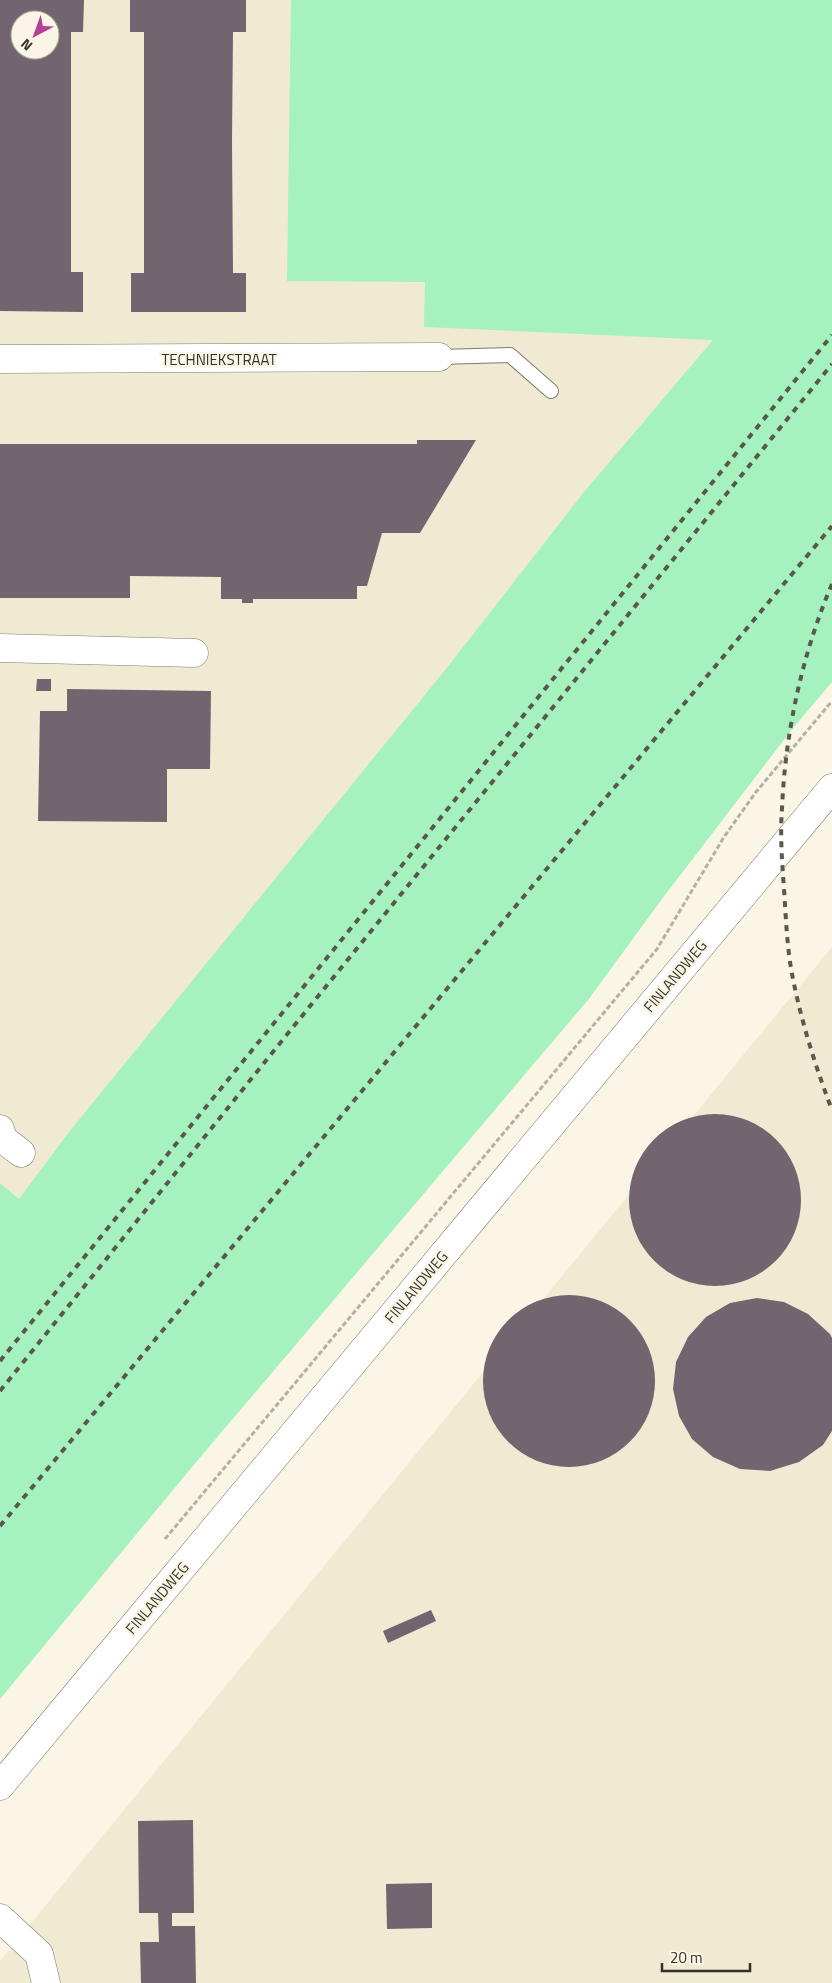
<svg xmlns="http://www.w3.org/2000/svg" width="832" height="1983" font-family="'Titillium Web',sans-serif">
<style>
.built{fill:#f0ead2;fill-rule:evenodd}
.green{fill:#a5f2be}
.building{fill:#726570;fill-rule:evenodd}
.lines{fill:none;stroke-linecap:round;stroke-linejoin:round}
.lane-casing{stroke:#7f7b6c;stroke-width:16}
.street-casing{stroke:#7f7b6c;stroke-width:29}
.secondary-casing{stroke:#7f7b6c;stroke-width:29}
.path{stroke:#b4b1a3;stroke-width:3;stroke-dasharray:5 2.5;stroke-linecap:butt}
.lane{stroke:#fff;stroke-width:14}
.street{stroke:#fff;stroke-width:28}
.secondary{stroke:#fff;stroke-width:28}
.rail{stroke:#5a574f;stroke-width:4;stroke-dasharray:6 6;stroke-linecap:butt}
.labels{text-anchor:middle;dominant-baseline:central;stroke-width:5;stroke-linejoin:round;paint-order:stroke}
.street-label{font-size:15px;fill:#33312b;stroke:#faf5e4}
</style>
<rect width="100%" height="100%" fill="#faf5e4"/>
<path class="built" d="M 0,0 L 832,0 L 832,197 L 0,1228 ZM 20,20 L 50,20 L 50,50 L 20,50 Z
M 832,947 L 832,1983 L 0,1983 L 0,1961 Z"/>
<path class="green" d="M 291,0 L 832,0 L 832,682 L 793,728 L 662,899 L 588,1000 L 192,1467 L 0,1699 L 0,1183 L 19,1199 L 69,1132 L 446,669 L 584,492 L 713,340 L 424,327 L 425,282 L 287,281 Z"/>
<path class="building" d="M 0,0 L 84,0 L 83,32 L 71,32 L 71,272 L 83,272 L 83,312 L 0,311 ZM 20,20 L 50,20 L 50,50 L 20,50 Z
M 130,0 L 246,0 L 246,32 L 233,32 L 232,141 L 233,273 L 246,273 L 246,312 L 131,312 L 131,273 L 144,273 L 144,32 L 130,32 Z
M 417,440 L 476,440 L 420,533 L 382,533 L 367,586 L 357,586 L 357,599 L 253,599 L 253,603 L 242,603 L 242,599 L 221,599 L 221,577 L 130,576 L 130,598 L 0,598 L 0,444 L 417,444 Z
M 37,679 L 51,679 L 51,691 L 36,691 Z
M 67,689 L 211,691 L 210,769 L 167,769 L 167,822 L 38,821 L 40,711 L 67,711 Z
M629 1200a86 86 0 1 1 172 0a86 86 0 1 1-172 0Z
M483 1381a86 86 0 1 1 172 0a86 86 0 1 1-172 0Z
M 757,1298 L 784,1302 L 808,1314 L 830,1334 L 832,1338 L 832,1431 L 823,1445 L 799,1462 L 770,1471 L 740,1469 L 713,1457 L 692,1439 L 679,1416 L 673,1389 L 676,1362 L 688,1337 L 706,1317 L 730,1303 Z
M 431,1610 L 436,1621 L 388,1643 L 383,1631 Z
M 193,1820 L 194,1913 L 172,1913 L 172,1926 L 195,1926 L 196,1983 L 141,1983 L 140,1942 L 159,1942 L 158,1913 L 139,1913 L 138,1821 Z
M 432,1883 L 432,1928 L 387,1929 L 386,1884 Z"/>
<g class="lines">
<defs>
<path id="lane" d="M 439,357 L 510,355 L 551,391"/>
<path id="street" d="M 0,359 L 439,357
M 0,648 L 194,653
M 0,1129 L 3,1139 L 21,1153
M 0,1918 L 39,1954 L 46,1983"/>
<path id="secondary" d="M 0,1786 L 832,788"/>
</defs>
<use href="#lane" class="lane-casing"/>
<use href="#street" class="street-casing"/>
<use href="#secondary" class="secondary-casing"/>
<path class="path" d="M 165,1539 L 657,949 L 724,837 L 756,792 L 832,701"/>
<use href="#lane" class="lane"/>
<use href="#street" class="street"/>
<use href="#secondary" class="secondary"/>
<path class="rail" d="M 832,584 C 802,654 785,734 782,809 C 780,835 782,862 784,889 C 786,919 787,950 793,979 C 802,1024 816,1068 832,1110
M 0,1361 L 832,335
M 0,1391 L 289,1032 L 832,364
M 0,1526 L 832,526"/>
</g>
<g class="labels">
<g class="street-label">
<text x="219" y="359">TECHNIEKSTRAAT</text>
<text transform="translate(675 976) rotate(-50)">FINLANDWEG</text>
<text transform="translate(416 1287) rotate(-50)">FINLANDWEG</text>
<text transform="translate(157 1598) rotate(-50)">FINLANDWEG</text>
</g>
</g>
<g transform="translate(35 35) rotate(221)"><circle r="24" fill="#faf5e4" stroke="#aaa79a"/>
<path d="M0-4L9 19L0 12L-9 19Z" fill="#b44098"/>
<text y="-8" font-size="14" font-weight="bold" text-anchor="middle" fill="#33312b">N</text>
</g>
<path d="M662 1963v8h88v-8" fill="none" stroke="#33312b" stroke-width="2.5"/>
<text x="670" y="1963" font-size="15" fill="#33312b" stroke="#faf5e4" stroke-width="4" paint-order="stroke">20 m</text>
</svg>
